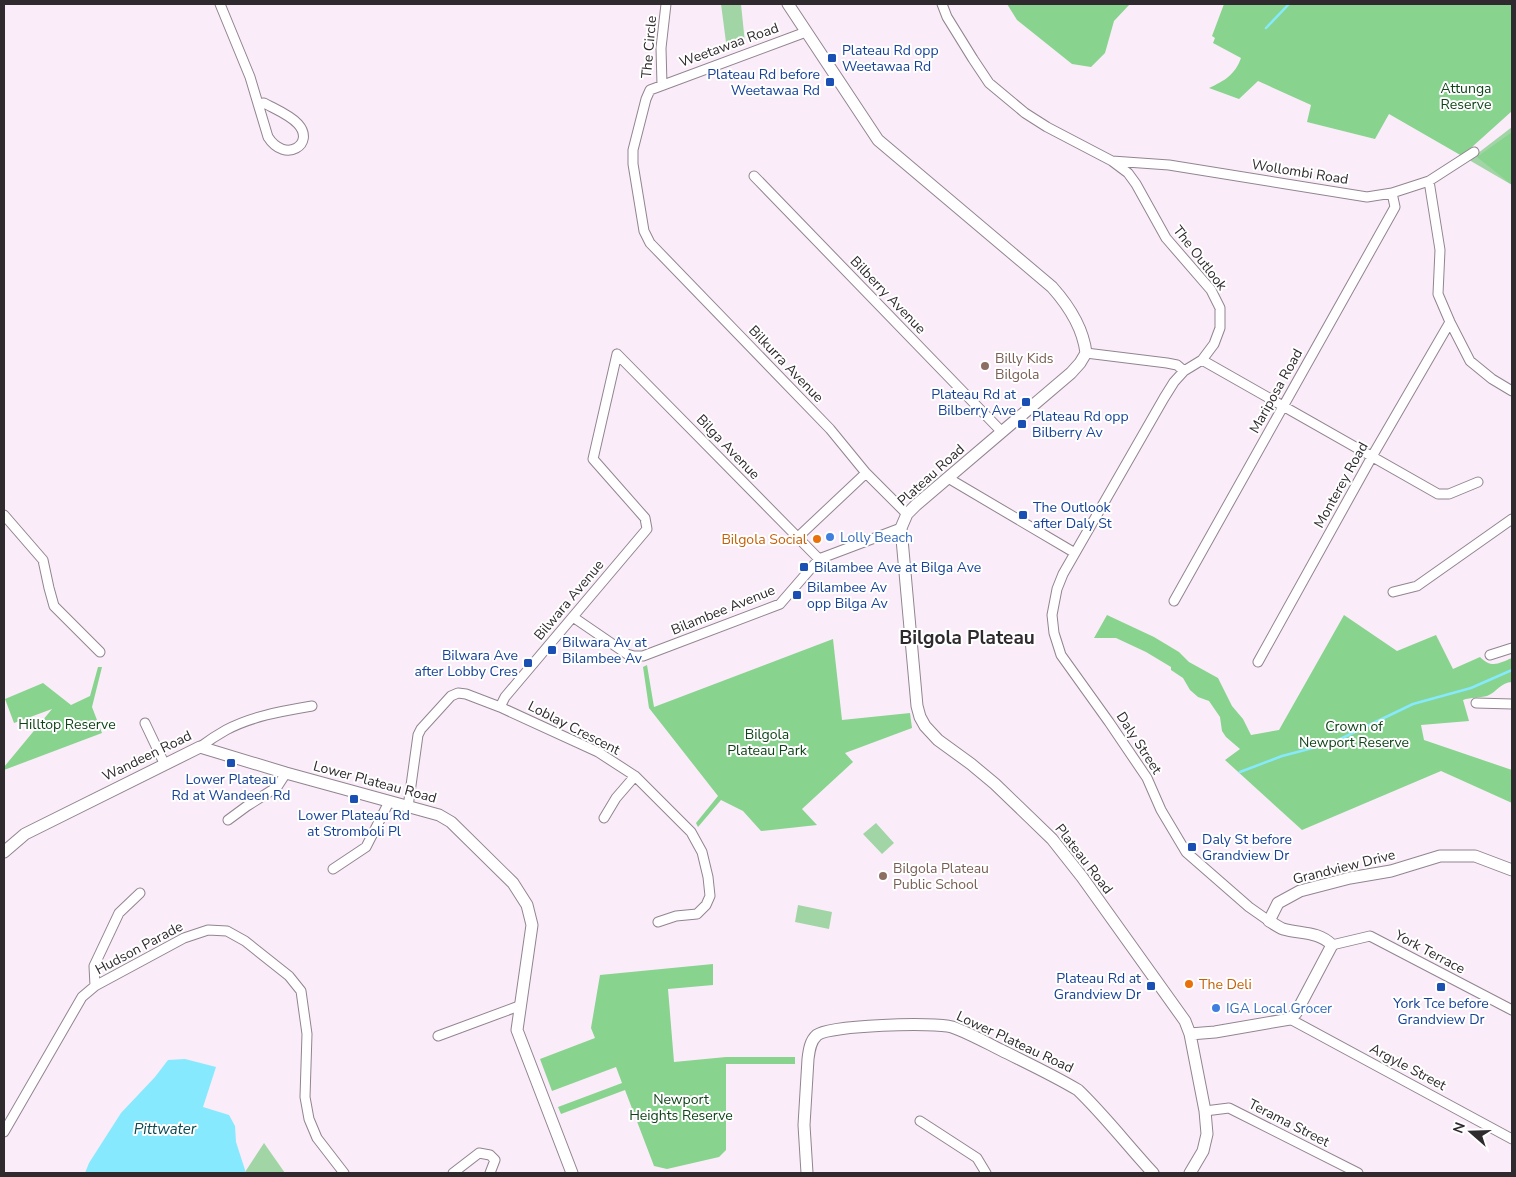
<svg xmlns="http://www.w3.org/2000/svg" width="1516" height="1177" font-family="'Nunito Sans',sans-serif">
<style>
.green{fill:#a2d5a5}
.forest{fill:#88d38e}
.water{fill:#86e9fd}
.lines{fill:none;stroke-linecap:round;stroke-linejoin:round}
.stream{stroke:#86e9fd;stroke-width:2.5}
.minor-casing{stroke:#918590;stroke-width:11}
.tertiary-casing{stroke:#918590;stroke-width:13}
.minor{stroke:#fff;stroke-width:9}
.tertiary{stroke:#fff;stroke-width:11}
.transit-dot{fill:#1a4fb4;stroke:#fff;stroke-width:2}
.education-dot{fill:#8d6e63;stroke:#fff;stroke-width:2}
.shop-dot{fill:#3f7fe0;stroke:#fff;stroke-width:2}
.food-dot{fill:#e8710a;stroke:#fff;stroke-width:2}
.labels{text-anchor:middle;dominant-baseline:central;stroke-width:4;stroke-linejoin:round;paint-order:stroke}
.street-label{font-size:14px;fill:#2f2a2e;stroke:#fff}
.transit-label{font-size:14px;fill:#164399;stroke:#fff;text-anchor:start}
.park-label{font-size:14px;fill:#0f4418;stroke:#fff}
.education-label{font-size:14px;fill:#785e54;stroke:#fff;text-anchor:start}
.shop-label{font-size:14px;fill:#366cbe;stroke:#fff;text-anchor:start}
.food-label{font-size:14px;fill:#c56008;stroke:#fff;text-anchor:end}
.water-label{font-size:15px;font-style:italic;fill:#0b4953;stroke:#fff}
.district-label{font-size:19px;font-weight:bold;fill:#2f2a2e;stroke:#fff}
</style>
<rect width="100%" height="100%" fill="#faedf9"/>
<path class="green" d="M 721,4 L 741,4 L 745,43 L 727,50 Z
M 1512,127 L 1512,185 L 1469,160 Z
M 876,823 L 894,843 L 882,854 L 863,834 Z
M 798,905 L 832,912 L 829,929 L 795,922 Z
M 264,1143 L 285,1173 L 246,1173 L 245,1172 Z"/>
<path class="forest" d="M 1007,4 L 1130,4 L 1114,21 L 1105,53 L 1091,67 L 1072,64 L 1017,20 Z
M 1224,4 L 1512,4 L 1512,111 L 1462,156 L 1389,114 L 1375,139 L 1307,122 L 1311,105 L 1258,81 L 1239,99 L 1209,88 C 1224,81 1235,75 1241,58 L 1213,43 L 1215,38 L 1212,36 Z
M 1512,132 L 1512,185 L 1477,157 Z
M 1107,615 L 1154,637 L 1179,652 L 1189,662 L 1218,678 L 1232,706 L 1243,719 L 1251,735 L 1279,730 L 1344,615 L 1397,651 L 1436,635 L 1453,669 L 1480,657 C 1492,669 1499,663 1512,658 L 1512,682 C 1501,682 1497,692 1487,696 C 1480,698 1471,697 1463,700 L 1469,721 L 1421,725 L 1424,740 L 1512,770 L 1512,803 L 1441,771 L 1302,830 L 1225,760 L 1240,749 L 1226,737 L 1222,731 L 1220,717 L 1209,701 L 1198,697 L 1190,690 L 1183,678 L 1171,670 L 1171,667 L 1146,652 L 1116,638 L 1094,638 Z
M 833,639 L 842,720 L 910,713 L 912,728 L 845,753 L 853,762 L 802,809 L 817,825 L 761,831 L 743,811 L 721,800 L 698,827 L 696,823 L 718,796 L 649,708 L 643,667 L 647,665 L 654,707 Z
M 98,667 L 102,667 L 92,707 L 102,733 L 4,770 L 4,767 L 52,709 L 14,723 L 5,699 L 43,683 L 71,705 L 90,696 Z
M 713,964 L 713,985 L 668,989 L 674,1062 L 726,1057 L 795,1057 L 795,1064 L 726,1064 L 726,1150 L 719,1157 L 667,1169 L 654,1166 L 625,1090 L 561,1114 L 558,1107 L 622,1083 L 616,1067 L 552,1091 L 540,1059 L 595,1038 L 591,1028 L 600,975 Z"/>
<path class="water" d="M 185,1059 L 216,1067 L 203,1107 L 229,1115 L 235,1126 L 236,1142 L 246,1173 L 85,1173 L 89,1163 L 121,1113 L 155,1077 L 168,1060 Z"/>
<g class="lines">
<path class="stream" d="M 1266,28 L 1289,4
M 1240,772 L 1282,756 L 1332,743 L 1413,704 L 1471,688 L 1512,670"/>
<defs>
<path id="minor" d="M 220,4 L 250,77 L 268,137 C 285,164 316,144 298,124 C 290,115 275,109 264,103 L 258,104
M 942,4 L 947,17 L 973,59 L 989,83 L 1025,113 L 1047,127 L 1112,161 L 1128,173 L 1136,184 L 1166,238 L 1211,290 L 1220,308 L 1220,328 L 1214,344 L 1202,360 L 1184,371 L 1174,382 L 1164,398 L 1063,574 L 1057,589 L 1052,615 L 1054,633 L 1061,655 L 1109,722 L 1147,778 L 1161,810 L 1186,852 L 1249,907 L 1269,921
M 806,32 L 650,90 L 646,99 L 633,150 L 633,164 L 644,231 L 650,243 L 830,429 L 866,473 L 907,514
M 662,85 L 661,48 L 666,4
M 1112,161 L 1169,165 L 1367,197 L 1392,193 L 1429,181 L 1474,152
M 754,176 L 1002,432
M 1429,181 L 1440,250 L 1438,294 L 1450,322 L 1470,361 L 1492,379 L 1512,391
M 1086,353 L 1167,363 L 1177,365 L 1184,371
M 617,354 L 819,559
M 1202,360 L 1438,494 L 1449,494 L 1478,482
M 948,478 L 1075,553
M 4,515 L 43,560 L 49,588 L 54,606 L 100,652
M 797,538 L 866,473
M 1393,592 L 1417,586 L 1512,519
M 1174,601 L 1395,207 L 1392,193
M 573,617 L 627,654 L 634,656 L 643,656 L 780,604 L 819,559 L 901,528
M 1490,655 L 1512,648
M 1258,662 L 1374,453 L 1450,322
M 1476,703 L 1512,704
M 500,707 L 505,697 L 647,529 L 645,518 L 593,459 L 617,354
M 145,723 L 164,763
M 200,747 C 208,741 217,735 226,730 C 252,716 283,711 312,706
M 408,807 L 418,735 L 421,729 L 451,696 L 458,693 L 466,694 L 500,707 L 598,752 L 635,776 L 691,832 L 702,852 L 708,877 L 710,896 L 706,905 L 697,914 L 676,916 L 658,922
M 604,818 L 616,798 L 635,776
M 228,820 L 247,806 L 277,787 L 286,773
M 333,869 L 366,847 L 389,802
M 1332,945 L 1370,936 L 1512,1010
M 95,986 L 94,966 L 119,913 L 140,893
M 1290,1019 L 1512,1139
M 438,1036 L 519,1006
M 1205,1111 L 1229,1108 L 1358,1173
M 920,1121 L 977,1158 L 986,1173
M 4,1132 L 82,997 L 95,986 L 184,938 L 208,930 L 227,931 L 245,941 L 289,976 L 301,991 L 307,1034 L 305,1097 L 309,1119 L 317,1138 L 344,1173
M 453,1173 L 479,1153 L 490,1155 L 495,1160 L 490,1173"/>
<path id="tertiary" d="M 788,4 L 878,140 L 1052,287 C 1069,306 1083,327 1086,353 L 1080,363 L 1071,373 L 916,505 L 907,514 L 901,528 L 917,706 L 920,717 L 925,726 L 938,740 L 971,764 L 995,784 L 1052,839 L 1082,877 L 1185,1021 L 1190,1034 L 1205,1111 L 1207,1134 L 1203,1151 L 1190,1173
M 4,852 L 25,834 L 200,747 L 286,773 L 439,815 L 451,822 L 513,883 L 527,905 L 532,925 L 517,1030 L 572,1173
M 1190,1034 L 1215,1032 L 1290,1019 L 1296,1013 L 1332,945 C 1318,931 1301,934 1283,929 C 1278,927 1273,923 1269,921 L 1278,903 L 1300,891 L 1350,878 L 1391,871 L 1440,856 L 1475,856 L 1512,870
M 807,1173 L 804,1125 L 808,1059 C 809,1051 810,1041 817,1035 C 829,1025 935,1022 952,1027 C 969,1033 985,1042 1001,1050 C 1027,1063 1053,1075 1078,1090 C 1105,1116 1128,1146 1153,1173"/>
</defs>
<use href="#minor" class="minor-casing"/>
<use href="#tertiary" class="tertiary-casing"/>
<use href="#minor" class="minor"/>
<use href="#tertiary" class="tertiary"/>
</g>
<g class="transit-dot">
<rect x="827" y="53" width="10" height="10" rx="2.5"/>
<rect x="825" y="77" width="10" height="10" rx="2.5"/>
<rect x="1021" y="397" width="10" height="10" rx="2.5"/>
<rect x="1017" y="419" width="10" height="10" rx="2.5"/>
<rect x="1018" y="510" width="10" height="10" rx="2.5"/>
<rect x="799" y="562" width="10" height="10" rx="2.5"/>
<rect x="792" y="590" width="10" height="10" rx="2.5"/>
<rect x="547" y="645" width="10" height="10" rx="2.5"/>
<rect x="523" y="658" width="10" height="10" rx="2.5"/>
<rect x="226" y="758" width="10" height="10" rx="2.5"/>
<rect x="349" y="794" width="10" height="10" rx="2.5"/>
<rect x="1187" y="842" width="10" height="10" rx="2.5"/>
<rect x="1146" y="981" width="10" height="10" rx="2.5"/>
<rect x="1436" y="982" width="10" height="10" rx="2.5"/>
</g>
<g class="education-dot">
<circle cx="985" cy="366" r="5"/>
<circle cx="883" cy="876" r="5"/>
</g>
<g class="shop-dot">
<circle cx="830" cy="537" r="5"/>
<circle cx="1216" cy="1008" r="5"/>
</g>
<g class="food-dot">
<circle cx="817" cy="539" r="5"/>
<circle cx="1189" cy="984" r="5"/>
</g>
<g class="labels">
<g class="street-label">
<text transform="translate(729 45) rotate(-20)">Weetawaa Road</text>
<text transform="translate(649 47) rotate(-85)">The Circle</text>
<text transform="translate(1300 172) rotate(9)">Wollombi Road</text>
<text transform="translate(1200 258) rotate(52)">The Outlook</text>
<text transform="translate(888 295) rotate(46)">Bilberry Avenue</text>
<text transform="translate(786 364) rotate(46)">Bilkurra Avenue</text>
<text transform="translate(1276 391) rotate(-61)">Mariposa Road</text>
<text transform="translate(728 447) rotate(46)">Bilga Avenue</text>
<text transform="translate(931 475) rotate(-42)">Plateau Road</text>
<text transform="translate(1341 485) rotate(-61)">Monterey Road</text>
<text transform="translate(569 600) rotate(-50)">Bilwara Avenue</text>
<text transform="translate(723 610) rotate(-22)">Bilambee Avenue</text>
<text transform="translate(574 728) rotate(27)">Loblay Crescent</text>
<text transform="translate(1139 743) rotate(57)">Daly Street</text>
<text transform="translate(147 756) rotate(-26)">Wandeen Road</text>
<text transform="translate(375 782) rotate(15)">Lower Plateau Road</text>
<text transform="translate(1084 859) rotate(52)">Plateau Road</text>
<text transform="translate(1344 867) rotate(-14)">Grandview Drive</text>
<text transform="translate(139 948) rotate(-28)">Hudson Parade</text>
<text transform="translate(1430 952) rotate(28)">York Terrace</text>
<text transform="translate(1015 1042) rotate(25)">Lower Plateau Road</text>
<text transform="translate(1408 1067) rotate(28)">Argyle Street</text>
<text transform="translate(1289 1123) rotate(27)">Terama Street</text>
</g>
<g class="transit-label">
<text x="842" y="50">Plateau Rd opp<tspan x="842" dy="16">Weetawaa Rd</tspan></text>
<text x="820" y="74" text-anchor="end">Plateau Rd before<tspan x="820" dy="16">Weetawaa Rd</tspan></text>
<text x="1016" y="394" text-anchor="end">Plateau Rd at<tspan x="1016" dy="16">Bilberry Ave</tspan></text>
<text x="1032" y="416">Plateau Rd opp<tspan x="1032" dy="16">Bilberry Av</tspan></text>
<text x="1033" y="507">The Outlook<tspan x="1033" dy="16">after Daly St</tspan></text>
<text x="814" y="567">Bilambee Ave at Bilga Ave</text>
<text x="807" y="587">Bilambee Av<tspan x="807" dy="16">opp Bilga Av</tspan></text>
<text x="562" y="642">Bilwara Av at<tspan x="562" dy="16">Bilambee Av</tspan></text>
<text x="518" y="655" text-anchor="end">Bilwara Ave<tspan x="518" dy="16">after Lobby Cres</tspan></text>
<text x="231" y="779" text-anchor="middle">Lower Plateau<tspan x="231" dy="16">Rd at Wandeen Rd</tspan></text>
<text x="354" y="815" text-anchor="middle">Lower Plateau Rd<tspan x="354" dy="16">at Stromboli Pl</tspan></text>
<text x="1202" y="839">Daly St before<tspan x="1202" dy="16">Grandview Dr</tspan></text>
<text x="1141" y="978" text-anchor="end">Plateau Rd at<tspan x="1141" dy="16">Grandview Dr</tspan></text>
<text x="1441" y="1003" text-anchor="middle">York Tce before<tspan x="1441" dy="16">Grandview Dr</tspan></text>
</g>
<g class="park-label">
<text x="1466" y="88">Attunga<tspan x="1466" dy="16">Reserve</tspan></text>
<text x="67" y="724">Hilltop Reserve</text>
<text x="1354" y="726">Crown of<tspan x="1354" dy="16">Newport Reserve</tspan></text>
<text x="767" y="734">Bilgola<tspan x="767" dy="16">Plateau Park</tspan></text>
<text x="681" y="1099">Newport<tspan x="681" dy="16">Heights Reserve</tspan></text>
</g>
<g class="education-label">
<text x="995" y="358">Billy Kids<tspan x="995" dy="16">Bilgola</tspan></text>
<text x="893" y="868">Bilgola Plateau<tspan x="893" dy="16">Public School</tspan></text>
</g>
<g class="shop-label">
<text x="840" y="537">Lolly Beach</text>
<text x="1226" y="1008">IGA Local Grocer</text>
</g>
<g class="food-label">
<text x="807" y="539">Bilgola Social</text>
<text x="1199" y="984" text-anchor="start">The Deli</text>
</g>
<g class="water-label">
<text x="165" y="1129">Pittwater</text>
</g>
<g class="district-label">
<text x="967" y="638">Bilgola Plateau</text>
</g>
</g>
<rect width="1516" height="1177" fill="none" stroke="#2f2a2e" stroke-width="10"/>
<g transform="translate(1471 1132) rotate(290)" stroke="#ffffff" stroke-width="4" paint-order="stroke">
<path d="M0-4L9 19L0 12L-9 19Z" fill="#2f2a2e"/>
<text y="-8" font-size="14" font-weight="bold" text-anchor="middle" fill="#2f2a2e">N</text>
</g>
</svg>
